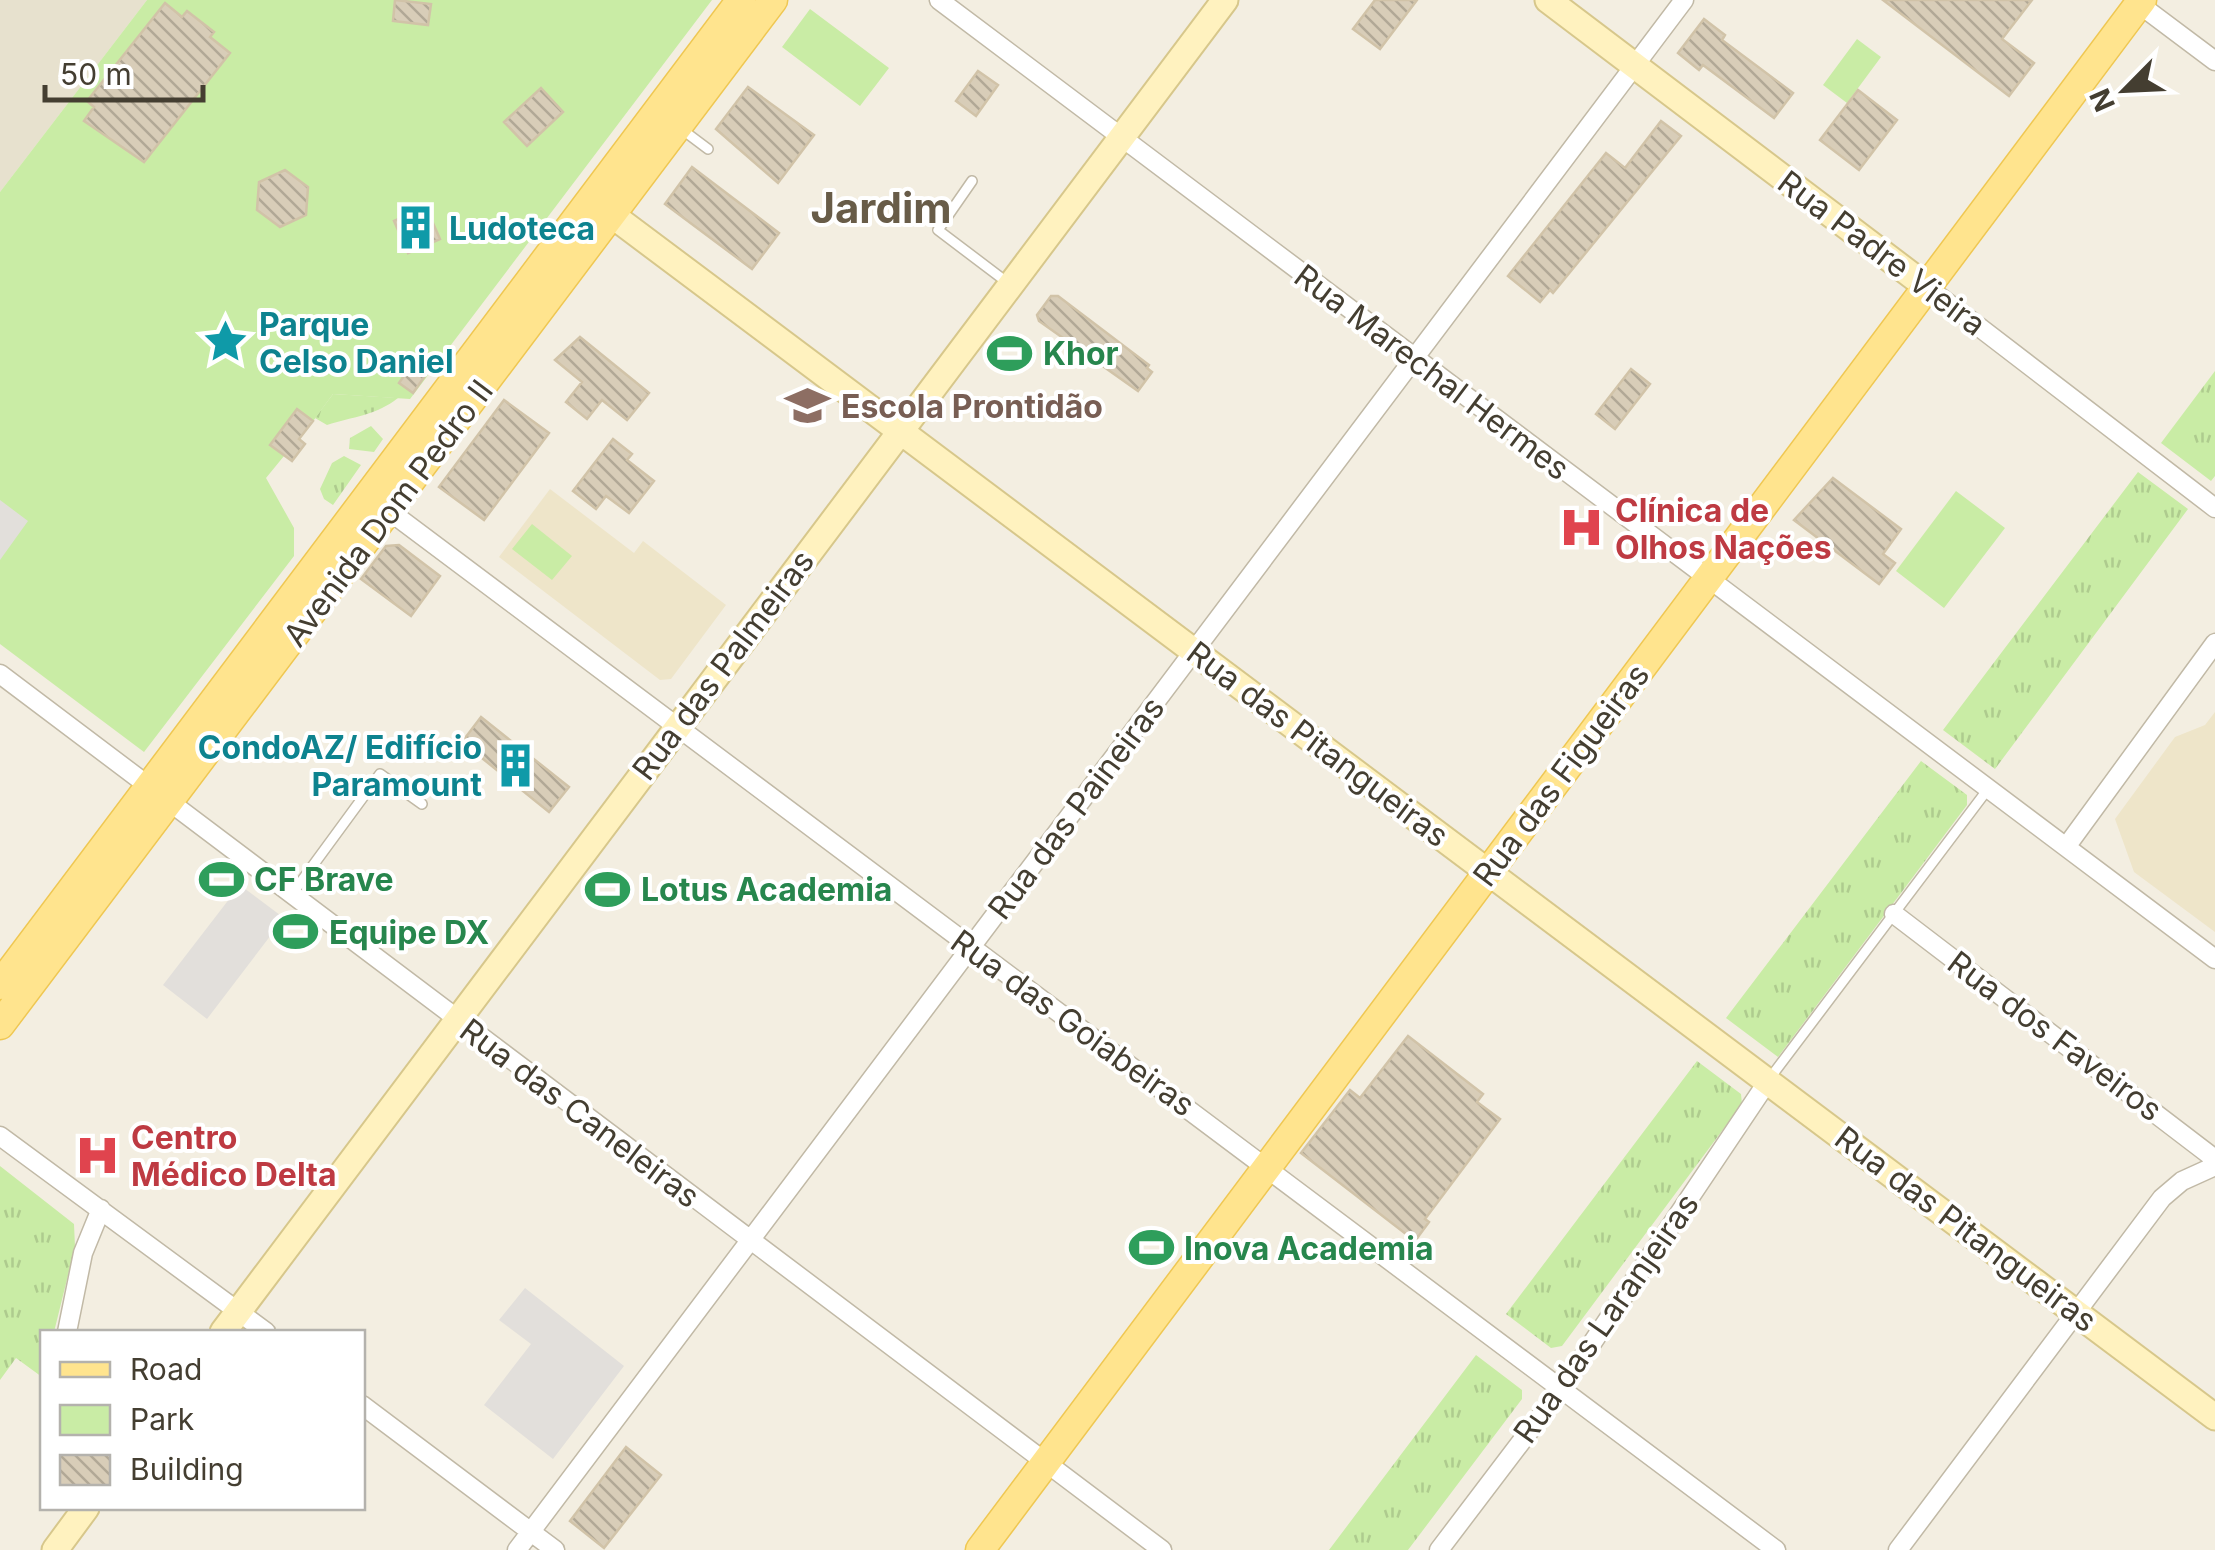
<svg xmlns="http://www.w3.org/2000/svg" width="2215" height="1550" font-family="Inter,sans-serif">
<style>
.residential{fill:#e7e1ce}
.education{fill:#eee5c9}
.grass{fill:url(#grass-tufts)}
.park{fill:#c9eca5}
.parking{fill:#e2dfdb}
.building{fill:url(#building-back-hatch);stroke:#d1c3a8;stroke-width:2.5}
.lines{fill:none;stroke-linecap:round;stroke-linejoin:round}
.lane-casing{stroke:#c1b9a6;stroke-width:12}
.street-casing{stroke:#c1b9a6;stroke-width:21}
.secondary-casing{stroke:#d7c78b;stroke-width:29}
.primary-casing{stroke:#efc752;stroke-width:31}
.lane{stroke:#fff;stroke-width:9}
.street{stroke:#fff;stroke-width:18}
.secondary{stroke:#fff2bf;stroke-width:25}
.primary{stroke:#ffe48e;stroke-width:28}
.labels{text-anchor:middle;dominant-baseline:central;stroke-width:8;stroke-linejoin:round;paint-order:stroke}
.culture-label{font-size:32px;font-weight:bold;fill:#0d838f;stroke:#fff;text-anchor:start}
.street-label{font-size:32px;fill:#443e31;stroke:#fff}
.leisure-label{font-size:32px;font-weight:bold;fill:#27864d;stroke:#fff;text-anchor:start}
.education-label{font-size:32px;font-weight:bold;fill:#785e54;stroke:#fff;text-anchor:start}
.health-label{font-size:32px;font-weight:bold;fill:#be3a42;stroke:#fff;text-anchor:start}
.district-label{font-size:42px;font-weight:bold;fill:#685c48;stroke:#fff}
</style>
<defs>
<pattern id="grass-tufts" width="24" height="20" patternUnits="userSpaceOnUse" patternTransform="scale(2.5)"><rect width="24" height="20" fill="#c9eca5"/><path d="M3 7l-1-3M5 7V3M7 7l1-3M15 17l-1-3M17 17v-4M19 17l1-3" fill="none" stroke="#aecb8e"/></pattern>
<pattern id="building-back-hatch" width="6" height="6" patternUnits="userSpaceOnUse" patternTransform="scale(2.5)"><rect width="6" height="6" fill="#d8cdb8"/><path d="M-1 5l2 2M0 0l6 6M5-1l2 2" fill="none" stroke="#b1a896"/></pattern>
</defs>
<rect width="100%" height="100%" fill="#f3eee1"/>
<path class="residential" d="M 0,0 L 147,0 L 0,192 Z"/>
<path class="education" d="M 550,489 L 634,553 L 643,541 L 726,605 L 671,679 L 660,680 L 499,557 Z
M 2215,712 L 2215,932 L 2134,872 L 2115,819 L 2175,737 L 2205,725 Z"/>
<path class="grass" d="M 2215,371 L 2215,476 L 2211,481 L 2161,443 Z
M 333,394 L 398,398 C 377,415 352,417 327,425 L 315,418 Z
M 371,426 L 383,439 L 374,452 L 349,449 L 350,438 Z
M 344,456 L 361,465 L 333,505 L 324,499 L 320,489 L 332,463 Z
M 2138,472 L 2188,509 L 1995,769 L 1943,730 Z
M 1921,761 L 1967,795 L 1967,805 L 1778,1057 L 1726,1018 Z
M 1697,1061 L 1741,1094 L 1742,1104 L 1562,1346 L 1551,1348 L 1506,1314 Z
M 0,1166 L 74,1224 L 75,1247 L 54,1332 L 42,1332 L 42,1377 L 16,1358 L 0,1380 Z
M 1476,1355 L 1522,1390 L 1522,1399 L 1408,1550 L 1329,1550 Z"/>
<path class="park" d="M 147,0 L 712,0 L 410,399 L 333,394 L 300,439 L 305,444 L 292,461 L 284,456 L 266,478 L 294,528 L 294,556 L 144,752 L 0,644 L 0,192 Z
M 810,9 L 889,68 L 860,106 L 782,47 Z
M 1857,39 L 1881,57 L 1847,103 L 1823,85 Z
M 1956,491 L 2005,528 L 1944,608 L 1896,571 Z
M 532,524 L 572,556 L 552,580 L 512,549 Z"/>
<path class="parking" d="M 0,500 L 28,521 L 0,560 Z
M 240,885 L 284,918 L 207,1019 L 163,985 Z
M 525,1288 L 624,1366 L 553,1459 L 484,1405 L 531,1344 L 499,1320 Z"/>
<path class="building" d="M 395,0 L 431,4 L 428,25 L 393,21 Z
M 1375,0 L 1417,0 L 1380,49 L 1353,29 Z
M 1883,0 L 2032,0 L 2002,39 L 2034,63 L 2009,96 Z
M 165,3 L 182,17 L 187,11 L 214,32 L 210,37 L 230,53 L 144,162 L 84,121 L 94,107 L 87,101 Z
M 1704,19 L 1725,35 L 1722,40 L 1793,93 L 1774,118 L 1703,65 L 1699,70 L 1678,53 Z
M 978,71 L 998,85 L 976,116 L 956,101 Z
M 748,87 L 814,135 L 778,183 L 716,129 Z
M 541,88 L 563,112 L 527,146 L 504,122 Z
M 1858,90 L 1897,120 L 1859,170 L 1820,140 Z
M 1661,121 L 1681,136 L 1553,293 L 1550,290 L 1540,302 L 1508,276 L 1606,153 L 1625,168 Z
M 692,167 L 779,233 L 752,269 L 665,204 Z
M 285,170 L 308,187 L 306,215 L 280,227 L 257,210 L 259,182 Z
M 426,207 L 440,239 L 408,253 L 394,221 Z
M 1051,296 L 1058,296 L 1149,365 L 1147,368 L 1152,372 L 1138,391 L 1039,321 L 1037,315 Z
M 580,337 L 649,393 L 627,420 L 602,400 L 587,419 L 566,402 L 582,382 L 555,360 Z
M 413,363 L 427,373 L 413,393 L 399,383 Z
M 1631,369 L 1650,384 L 1615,429 L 1596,414 Z
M 504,400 L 549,433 L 484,520 L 439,487 Z
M 297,409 L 313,421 L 299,439 L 305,444 L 292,461 L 270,445 Z
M 613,439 L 632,454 L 627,460 L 654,481 L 629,513 L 606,496 L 596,509 L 573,491 Z
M 1833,478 L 1901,529 L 1883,554 L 1895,563 L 1879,584 L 1794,520 Z
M 399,545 L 440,576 L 411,616 L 361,579 L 386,546 Z
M 481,717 L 569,787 L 549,812 L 462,742 Z
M 1408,1036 L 1483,1094 L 1477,1102 L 1500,1119 L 1425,1219 L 1429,1222 L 1415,1241 L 1301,1153 L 1350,1090 L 1360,1098 Z
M 626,1447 L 661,1475 L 604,1548 L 570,1521 Z"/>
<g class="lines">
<defs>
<path id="lane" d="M 680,128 L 708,149
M 972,181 L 938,230 L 1008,283
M 292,894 L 380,774 L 422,804
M 1770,1078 L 1988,789"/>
<path id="street" d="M 939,0 L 2215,959
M 2139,4 L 2215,61
M 1927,287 L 2215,508
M 380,504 L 1776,1550
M 0,674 L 1162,1550
M 2066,847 L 2215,643
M 1894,914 L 2215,1159
M 0,1136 L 266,1332
M 67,1332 L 83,1253 L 101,1209
M 362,1405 L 555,1550
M 517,1550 L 1684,0
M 1439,1550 L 1562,1388 L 1768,1081
M 1898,1550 L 2162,1198 L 2182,1181 L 2215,1166"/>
<path id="secondary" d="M 1548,0 L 1927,287
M 612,215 L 2215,1417
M 223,1332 L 1225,0
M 55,1550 L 86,1508"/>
<path id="primary" d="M 0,985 L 741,0
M 0,1025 L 773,0
M 980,1550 L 2142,0"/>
</defs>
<use href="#lane" class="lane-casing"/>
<use href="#street" class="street-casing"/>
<use href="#secondary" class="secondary-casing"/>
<use href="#primary" class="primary-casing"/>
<use href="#lane" class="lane"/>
<use href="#street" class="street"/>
<use href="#secondary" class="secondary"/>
<use href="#primary" class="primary"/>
</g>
<defs>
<symbol id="building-bare" viewBox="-9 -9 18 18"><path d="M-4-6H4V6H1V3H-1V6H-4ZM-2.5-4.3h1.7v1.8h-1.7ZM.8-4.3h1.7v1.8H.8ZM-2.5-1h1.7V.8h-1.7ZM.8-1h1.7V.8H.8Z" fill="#0f9aa8" stroke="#fff" stroke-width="2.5" paint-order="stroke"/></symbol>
<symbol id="sight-bare" viewBox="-9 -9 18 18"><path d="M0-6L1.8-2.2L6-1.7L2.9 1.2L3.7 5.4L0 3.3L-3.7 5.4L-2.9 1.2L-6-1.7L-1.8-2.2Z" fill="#0f9aa8" stroke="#fff" stroke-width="2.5" paint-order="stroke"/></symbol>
<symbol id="stadium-bare" viewBox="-9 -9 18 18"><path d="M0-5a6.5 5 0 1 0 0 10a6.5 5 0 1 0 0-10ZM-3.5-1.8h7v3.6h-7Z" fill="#2e9e5b" stroke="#fff" stroke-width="2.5" paint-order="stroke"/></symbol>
<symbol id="school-bare" viewBox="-9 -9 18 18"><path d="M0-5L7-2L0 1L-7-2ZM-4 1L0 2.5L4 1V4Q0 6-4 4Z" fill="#8d6e63" stroke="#fff" stroke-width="2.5" paint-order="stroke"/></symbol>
<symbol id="hospital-bare" viewBox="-9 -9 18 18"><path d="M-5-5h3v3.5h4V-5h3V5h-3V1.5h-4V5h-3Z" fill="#e0444e" stroke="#fff" stroke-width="2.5" paint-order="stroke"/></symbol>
</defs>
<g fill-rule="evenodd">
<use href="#building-bare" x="384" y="196" width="63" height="63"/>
<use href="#sight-bare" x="194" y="310" width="63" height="63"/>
<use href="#stadium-bare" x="978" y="322" width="63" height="63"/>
<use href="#school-bare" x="776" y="374" width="63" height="63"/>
<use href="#hospital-bare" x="1550" y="496" width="63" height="63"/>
<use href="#building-bare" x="484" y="734" width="63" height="63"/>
<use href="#stadium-bare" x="190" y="848" width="63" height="63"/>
<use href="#stadium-bare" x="576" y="858" width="63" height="63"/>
<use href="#stadium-bare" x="264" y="900" width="63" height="63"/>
<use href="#hospital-bare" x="66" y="1124" width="63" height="63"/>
<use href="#stadium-bare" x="1120" y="1216" width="63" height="63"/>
</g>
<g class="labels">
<g class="culture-label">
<text x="449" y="228">Ludoteca</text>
<text x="259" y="324">Parque<tspan x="259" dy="37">Celso Daniel</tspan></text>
<text x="482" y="747" text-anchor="end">CondoAZ/ Edifício<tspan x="482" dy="37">Paramount</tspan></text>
</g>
<g class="street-label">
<text transform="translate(1882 253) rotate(37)">Rua Padre Vieira</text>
<text transform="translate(1432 372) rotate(37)">Rua Marechal Hermes</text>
<text transform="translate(388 513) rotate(-53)">Avenida Dom Pedro II</text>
<text transform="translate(723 665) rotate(-53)">Rua das Palmeiras</text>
<text transform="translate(1318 744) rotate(37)">Rua das Pitangueiras</text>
<text transform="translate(1561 775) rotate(-53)">Rua das Figueiras</text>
<text transform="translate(1076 808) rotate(-53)">Rua das Paineiras</text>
<text transform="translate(1073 1023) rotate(36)">Rua das Goiabeiras</text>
<text transform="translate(2055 1036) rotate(37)">Rua dos Faveiros</text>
<text transform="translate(580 1113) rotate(37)">Rua das Caneleiras</text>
<text transform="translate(1966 1229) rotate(37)">Rua das Pitangueiras</text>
<text transform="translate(1606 1318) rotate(-55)">Rua das Laranjeiras</text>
</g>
<g class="leisure-label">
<text x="1043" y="353">Khor</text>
<text x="254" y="879">CF Brave</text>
<text x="641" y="889">Lotus Academia</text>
<text x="329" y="932">Equipe DX</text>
<text x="1184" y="1248">Inova Academia</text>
</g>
<g class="education-label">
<text x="841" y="406">Escola Prontidão</text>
</g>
<g class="health-label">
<text x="1615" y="510">Clínica de<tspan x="1615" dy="37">Olhos Nações</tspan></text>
<text x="131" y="1137">Centro<tspan x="131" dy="37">Médico Delta</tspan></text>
</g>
<g class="district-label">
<text x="881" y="207">Jardim</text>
</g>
</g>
<rect x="40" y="1330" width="325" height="180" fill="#ffffff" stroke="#b4b2ad" stroke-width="2.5"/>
<rect x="60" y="1362" width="50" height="15" fill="#ffe48e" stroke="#b4b2ad" stroke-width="2.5"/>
<text x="130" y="1380" font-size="30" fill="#443e31">Road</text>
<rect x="60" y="1405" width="50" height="30" fill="#c9eca5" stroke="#b4b2ad" stroke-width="2.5"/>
<text x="130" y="1430" font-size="30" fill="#443e31">Park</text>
<rect x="60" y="1455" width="50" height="30" fill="url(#building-back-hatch)" stroke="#b4b2ad" stroke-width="2.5"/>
<text x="130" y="1480" font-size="30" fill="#443e31">Building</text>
<g transform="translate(2125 90) rotate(246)" stroke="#ffffff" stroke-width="8" paint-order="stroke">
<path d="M0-8L18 38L0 25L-18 38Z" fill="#443e31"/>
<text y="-15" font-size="28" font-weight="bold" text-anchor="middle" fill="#443e31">N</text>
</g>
<path d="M45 85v15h158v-15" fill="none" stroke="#443e31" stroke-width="5"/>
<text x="60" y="85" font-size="30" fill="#443e31" stroke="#ffffff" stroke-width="8" paint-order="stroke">50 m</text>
</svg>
